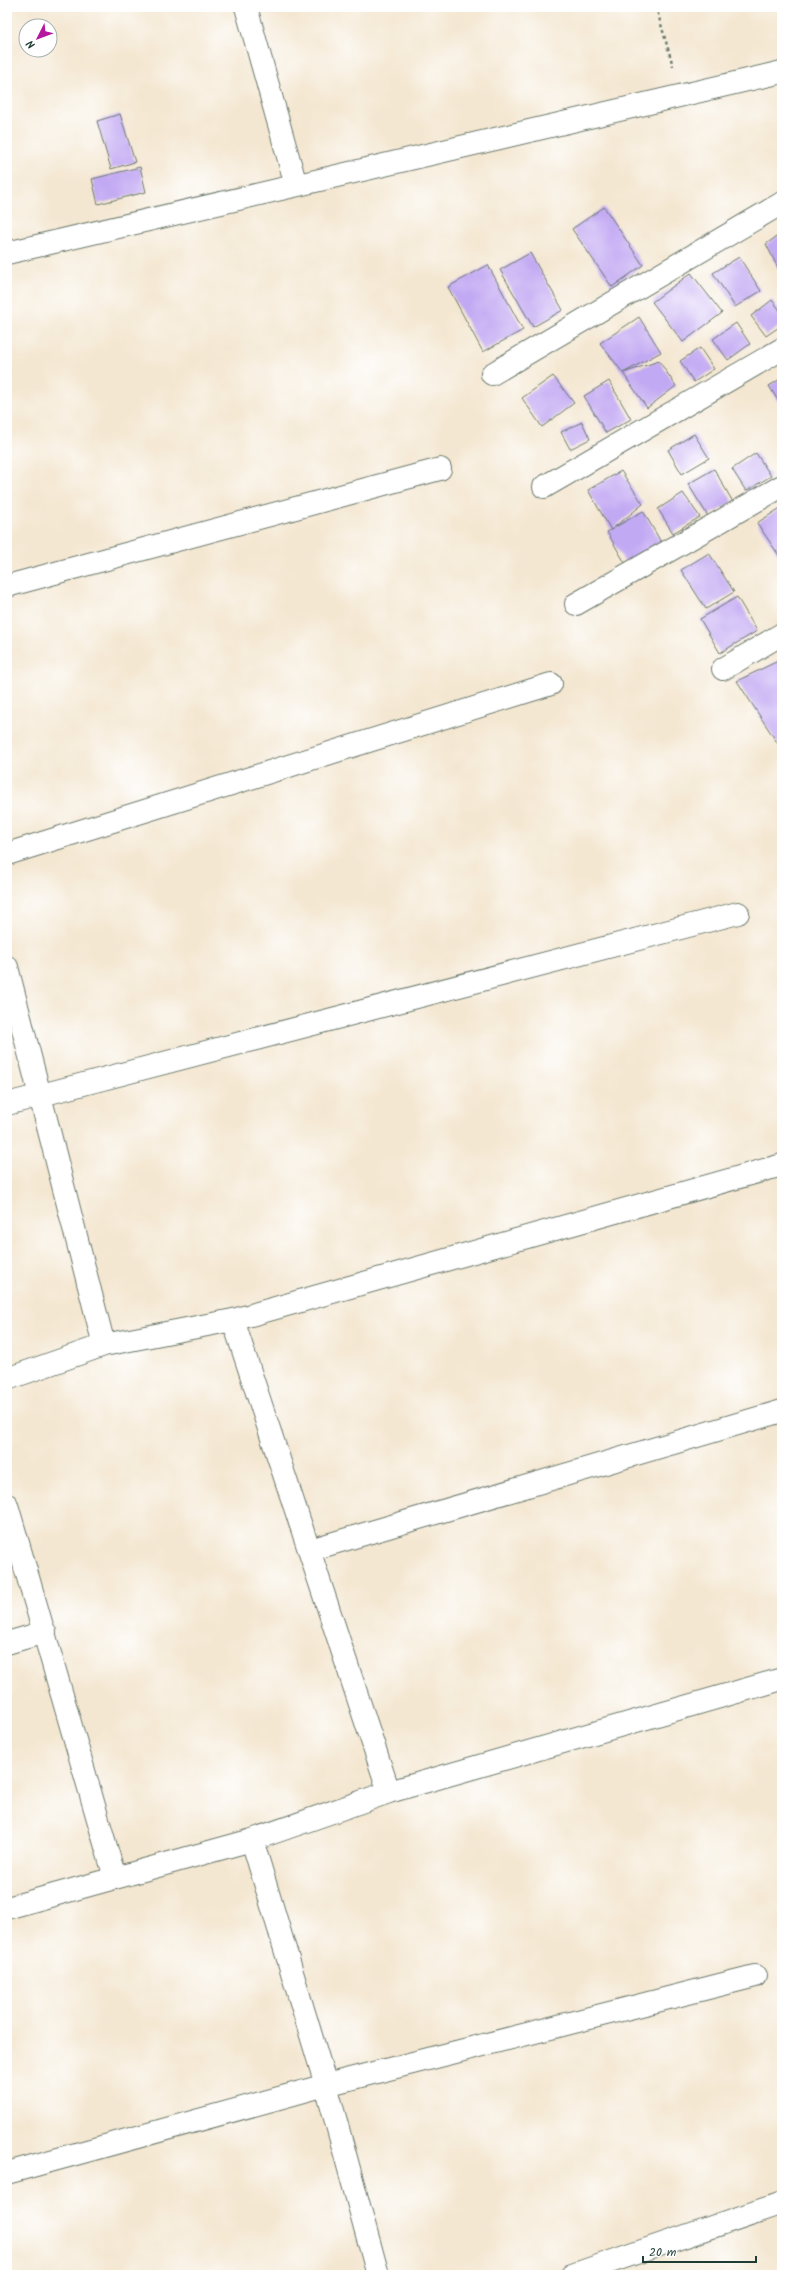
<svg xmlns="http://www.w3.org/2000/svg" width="789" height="2282" font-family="Kalam,sans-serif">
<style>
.building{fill:#c2a9f3}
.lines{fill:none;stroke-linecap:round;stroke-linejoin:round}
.minor-casing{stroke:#6a786b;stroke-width:24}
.major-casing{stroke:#6a786b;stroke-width:24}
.path{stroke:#6a786b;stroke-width:2.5;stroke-dasharray:3 3;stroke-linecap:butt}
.minor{stroke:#fff;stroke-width:22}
.major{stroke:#fff;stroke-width:22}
</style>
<rect width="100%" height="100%" fill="#fff"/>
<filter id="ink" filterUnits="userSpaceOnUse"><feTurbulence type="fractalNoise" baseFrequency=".025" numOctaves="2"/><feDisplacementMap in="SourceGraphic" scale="8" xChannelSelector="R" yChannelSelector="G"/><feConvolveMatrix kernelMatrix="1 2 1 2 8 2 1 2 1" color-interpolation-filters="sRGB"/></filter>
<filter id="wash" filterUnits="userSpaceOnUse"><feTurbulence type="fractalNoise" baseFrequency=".012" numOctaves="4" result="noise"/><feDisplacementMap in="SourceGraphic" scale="16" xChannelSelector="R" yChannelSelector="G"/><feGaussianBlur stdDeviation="0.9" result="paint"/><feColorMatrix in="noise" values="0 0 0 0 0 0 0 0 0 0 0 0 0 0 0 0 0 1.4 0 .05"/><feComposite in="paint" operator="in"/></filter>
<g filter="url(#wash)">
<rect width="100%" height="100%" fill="#f4e7d1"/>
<g id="blocks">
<path class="building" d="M 120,114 L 135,162 L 111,169 L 97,121 Z
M 140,167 L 146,192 L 98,204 L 92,179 Z
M 604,207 L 643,265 L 612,287 L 572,229 Z
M 782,233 L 782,271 L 780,272 L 766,244 Z
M 530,253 L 563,310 L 533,327 L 500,270 Z
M 739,257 L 761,291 L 735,307 L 713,273 Z
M 488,265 L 523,330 L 483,352 L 448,287 Z
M 691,273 L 722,313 L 683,342 L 652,302 Z
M 772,300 L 782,313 L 782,325 L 766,336 L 751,316 Z
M 639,317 L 661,352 L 623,373 L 600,343 Z
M 736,323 L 750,344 L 728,360 L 713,339 Z
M 700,348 L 714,369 L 694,382 L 680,361 Z
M 659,361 L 676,386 L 647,408 L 623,373 Z
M 553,376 L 574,403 L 542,427 L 522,398 Z
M 782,378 L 782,407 L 769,386 Z
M 609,381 L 631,419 L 606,433 L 584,396 Z
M 582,422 L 590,439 L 570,449 L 561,432 Z
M 694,434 L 709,458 L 682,474 L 668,450 Z
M 756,453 L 771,476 L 746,491 L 732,469 Z
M 714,469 L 733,502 L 708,516 L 688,484 Z
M 621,471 L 643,504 L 611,530 L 588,490 Z
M 683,493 L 700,517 L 673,533 L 658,509 Z
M 782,507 L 782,560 L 757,523 Z
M 643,511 L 661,542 L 625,563 L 607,532 Z
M 709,553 L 734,592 L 706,609 L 681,570 Z
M 737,597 L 757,631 L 720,653 L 700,619 Z
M 782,659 L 782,750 L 737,681 Z"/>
</g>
</g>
<g filter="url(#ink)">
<use href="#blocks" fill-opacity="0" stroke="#6a786b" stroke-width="1"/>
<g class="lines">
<defs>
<path id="minor" d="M 246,7 L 296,185
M 492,374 L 782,203
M 544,487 L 782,349
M 7,586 L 440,469
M 576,604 L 782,486
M 723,669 L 782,634
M 7,854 L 551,684
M 7,967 L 104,1345 L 233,1320 L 389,1792 L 252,1840 L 326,2085 L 378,2275
M 7,1104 L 738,913
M 233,1320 L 782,1165
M 7,1379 L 104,1345
M 7,1505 L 115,1878
M 310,1550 L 782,1411
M 7,1643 L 45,1632
M 389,1792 L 782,1679
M 7,1908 L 252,1840
M 7,2173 L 326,2085 L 755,1976
M 572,2275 L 782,2203"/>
<path id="major" d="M 7,253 L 782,72"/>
</defs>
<use href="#minor" class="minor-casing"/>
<use href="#major" class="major-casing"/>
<path class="path" d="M 656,7 L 673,66"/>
<use href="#minor" class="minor"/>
<use href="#major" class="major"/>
</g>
</g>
<rect width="789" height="2282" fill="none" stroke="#fff" stroke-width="24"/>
<g transform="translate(38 38) rotate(228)"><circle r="19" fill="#ffffff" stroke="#a5b1ae"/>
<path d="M0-3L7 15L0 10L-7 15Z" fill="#b5179e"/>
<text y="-6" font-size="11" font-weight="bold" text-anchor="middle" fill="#1f3d34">N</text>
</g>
<path d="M643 2256v6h113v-6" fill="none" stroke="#1f3d34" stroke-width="2"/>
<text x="649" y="2256" font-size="12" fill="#1f3d34" stroke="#ffffff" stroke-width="3" paint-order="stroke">20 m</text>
</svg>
